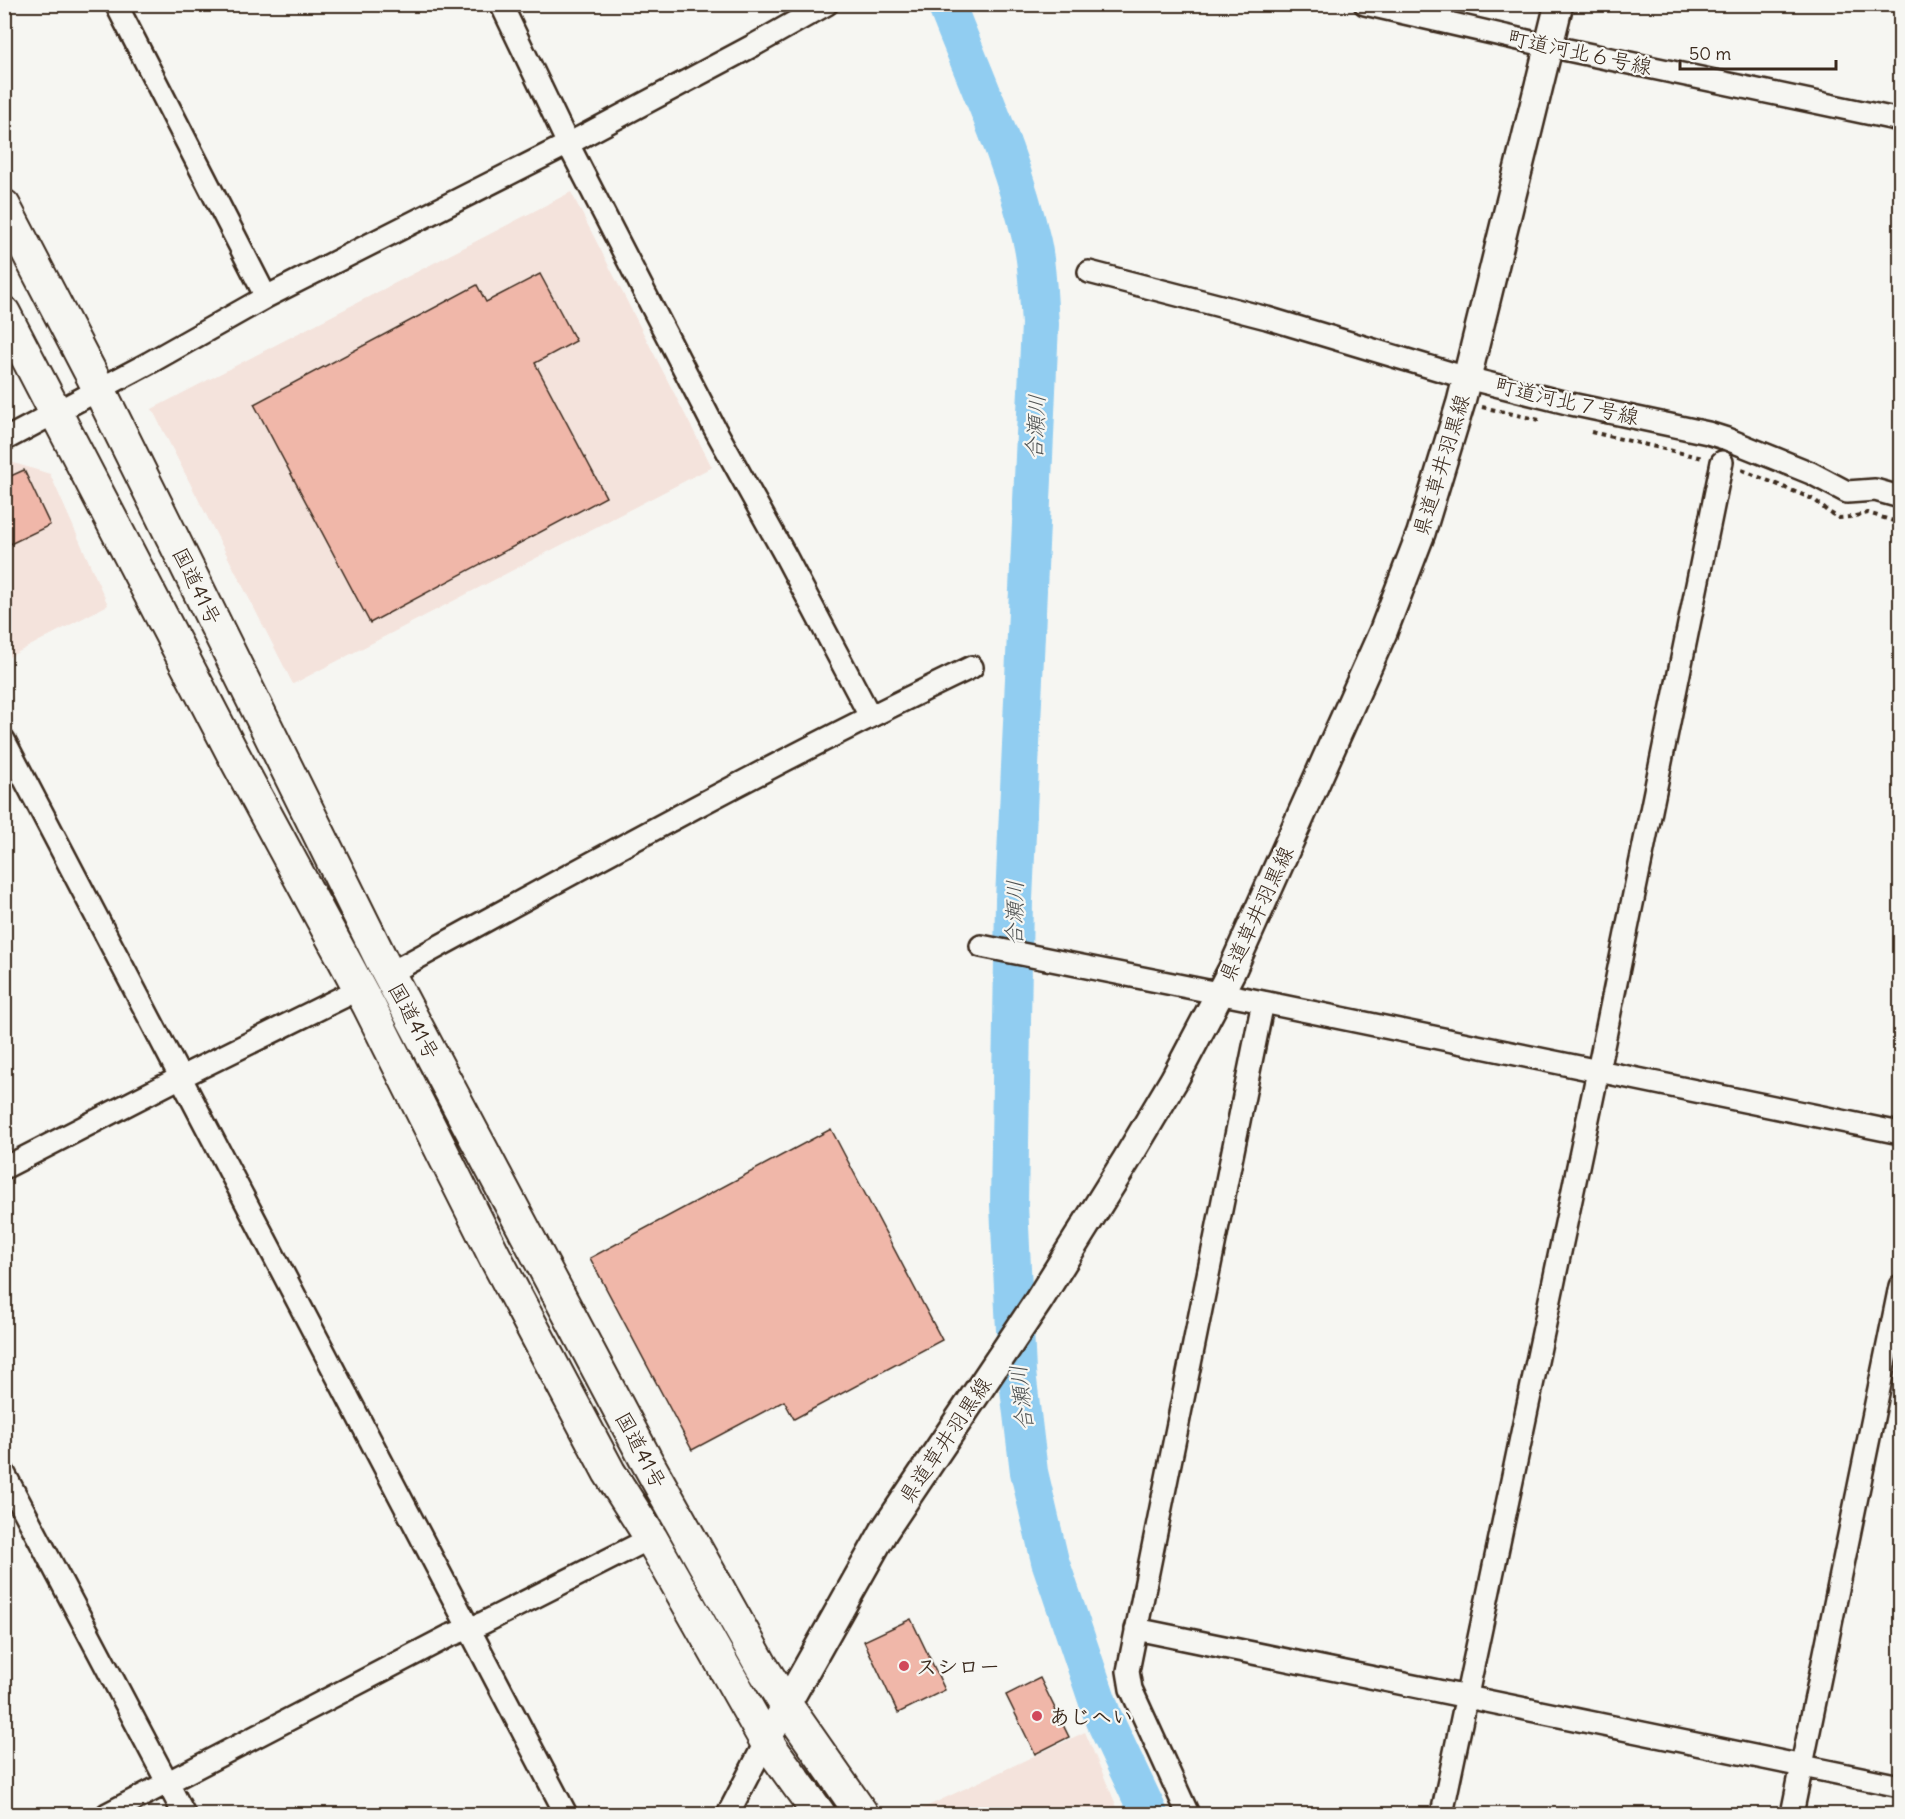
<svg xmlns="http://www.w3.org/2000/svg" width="1905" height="1819" font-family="Delius,'Klee One',sans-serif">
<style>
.built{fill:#f4e3dc}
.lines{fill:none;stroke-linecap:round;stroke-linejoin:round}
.river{stroke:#91cdf1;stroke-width:38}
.building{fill:#f0b7a9;stroke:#3b2a1e;stroke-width:1.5}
.minor-casing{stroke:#3b2a1e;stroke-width:26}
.major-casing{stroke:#3b2a1e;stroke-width:32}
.highway-casing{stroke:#3b2a1e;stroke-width:36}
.path{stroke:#3b2a1e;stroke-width:4;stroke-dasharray:4.5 4.5;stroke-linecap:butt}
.minor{stroke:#f6f6f2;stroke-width:21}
.major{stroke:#f6f6f2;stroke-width:27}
.highway{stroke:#f6f6f2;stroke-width:32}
.poi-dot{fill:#d1495b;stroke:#f6f6f2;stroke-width:2}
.labels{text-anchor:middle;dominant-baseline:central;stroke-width:4.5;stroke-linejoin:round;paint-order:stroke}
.street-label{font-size:21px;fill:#3b2a1e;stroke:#f6f6f2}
.poi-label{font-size:21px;font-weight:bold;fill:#3b2a1e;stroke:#f6f6f2;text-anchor:start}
.water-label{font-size:22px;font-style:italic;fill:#505353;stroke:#f6f6f2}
</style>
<rect width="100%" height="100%" fill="#f6f6f2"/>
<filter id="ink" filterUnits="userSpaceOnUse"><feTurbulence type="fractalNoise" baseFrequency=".0167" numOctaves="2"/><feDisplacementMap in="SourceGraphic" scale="12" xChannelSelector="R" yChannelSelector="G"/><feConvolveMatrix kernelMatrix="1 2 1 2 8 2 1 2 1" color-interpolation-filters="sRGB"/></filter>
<g filter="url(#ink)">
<path class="built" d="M 571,192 L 712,467 L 293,684 L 152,409 Z
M 4,460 L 50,474 L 108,605 L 5,659 Z
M 1085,1732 L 1120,1814 L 911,1814 L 1034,1756 Z"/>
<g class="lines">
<path class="river" d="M 946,4 C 977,83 1013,159 1032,242 C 1038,268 1038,297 1040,324 L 1014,900 L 1009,1205 L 1017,1372 L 1029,1472 L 1050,1561 L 1103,1717 L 1149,1814"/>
</g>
<path class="building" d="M 540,274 L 576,341 L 535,363 L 606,497 L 370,623 L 254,404 L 477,285 L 486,302 Z
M 24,470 L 50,525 L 4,547 L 4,479 Z
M 831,1129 L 942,1340 L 794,1419 L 784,1401 L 692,1450 L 590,1258 Z
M 911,1619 L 945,1690 L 898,1713 L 864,1641 Z
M 1040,1678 L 1069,1737 L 1035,1754 L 1006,1695 Z"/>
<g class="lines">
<defs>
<path id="minor" d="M 116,4 L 266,297
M 501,4 L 568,144 L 715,429 L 785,555 L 870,716
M 1365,4 L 1549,46 L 1900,120
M 1089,272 L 1267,318 L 1467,378 L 1571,404 L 1708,433 L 1727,439 L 1811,473 L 1847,492 L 1875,490 L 1900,497
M 4,440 L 149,363 L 266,297 L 568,144 L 756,44 L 827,4
M 4,740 C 192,1098 376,1458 566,1814
M 981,946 L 1263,1002 L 1900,1133
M 403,966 C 591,863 779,759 972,667
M 4,1168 L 181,1077 L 343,997
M 4,1473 L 184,1814
M 1136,1629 L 1900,1786
M 107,1814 L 449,1636 L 483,1623 L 651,1538
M 728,1814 L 766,1741
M 1188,1814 L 1131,1689 L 1128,1671 L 1263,1002
M 1442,1814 L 1598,1071 L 1722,462
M 1792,1814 L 1900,1286"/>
<path id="major" d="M 766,1741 L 884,1531 L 1039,1300 L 1127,1159 L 1174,1080 L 1232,970 L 1383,632 L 1421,533 L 1461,402 L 1559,4"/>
<path id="highway" d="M 4,206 L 99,389 L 383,963 L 645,1458 L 761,1665 L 786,1705 L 862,1814
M 4,313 L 232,752 L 369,1006 L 494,1255 L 609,1472 L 651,1538 L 766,1741 L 819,1814"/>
</defs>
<use href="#minor" class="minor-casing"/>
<use href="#major" class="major-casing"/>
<use href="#highway" class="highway-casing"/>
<path class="path" d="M 1482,407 L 1539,420
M 1591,432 L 1703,458
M 1742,470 L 1815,500 L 1827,511 L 1839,518 L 1851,517 L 1868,513 L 1900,523"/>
<use href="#minor" class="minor"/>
<use href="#major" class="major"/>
<use href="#highway" class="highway"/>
</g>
</g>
<g class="poi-dot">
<circle cx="904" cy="1666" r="6"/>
<circle cx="1037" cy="1716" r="6"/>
</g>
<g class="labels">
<g class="street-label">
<text transform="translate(1580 52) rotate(12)">町道河北６号線</text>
<text transform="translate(1567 401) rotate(13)">町道河北７号線</text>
<text transform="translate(1441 465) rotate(-73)">県道草井羽黒線</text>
<text transform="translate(197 586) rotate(64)">国道41号</text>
<text transform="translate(1256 914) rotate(-65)">県道草井羽黒線</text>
<text transform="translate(414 1021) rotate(62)">国道41号</text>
<text transform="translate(945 1440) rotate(-56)">県道草井羽黒線</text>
<text transform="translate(641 1450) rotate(62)">国道41号</text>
</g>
<g class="poi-label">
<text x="916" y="1666">スシロー</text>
<text x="1049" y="1716">あじへい</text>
</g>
<g class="water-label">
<text transform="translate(1035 427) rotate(-87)">合瀬川</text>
<text transform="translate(1014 913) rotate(-89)">合瀬川</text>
<text transform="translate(1021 1398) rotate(-96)">合瀬川</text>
</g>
</g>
<rect width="1905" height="1819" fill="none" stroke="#f6f6f2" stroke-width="24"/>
<rect x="12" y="12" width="1881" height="1795" fill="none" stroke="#3b2a1e" stroke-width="2" filter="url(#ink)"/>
<path d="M1680 60v9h156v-9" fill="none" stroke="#3b2a1e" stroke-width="3"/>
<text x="1689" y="60" font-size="18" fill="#3b2a1e" stroke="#f6f6f2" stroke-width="4.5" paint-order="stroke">50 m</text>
</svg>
